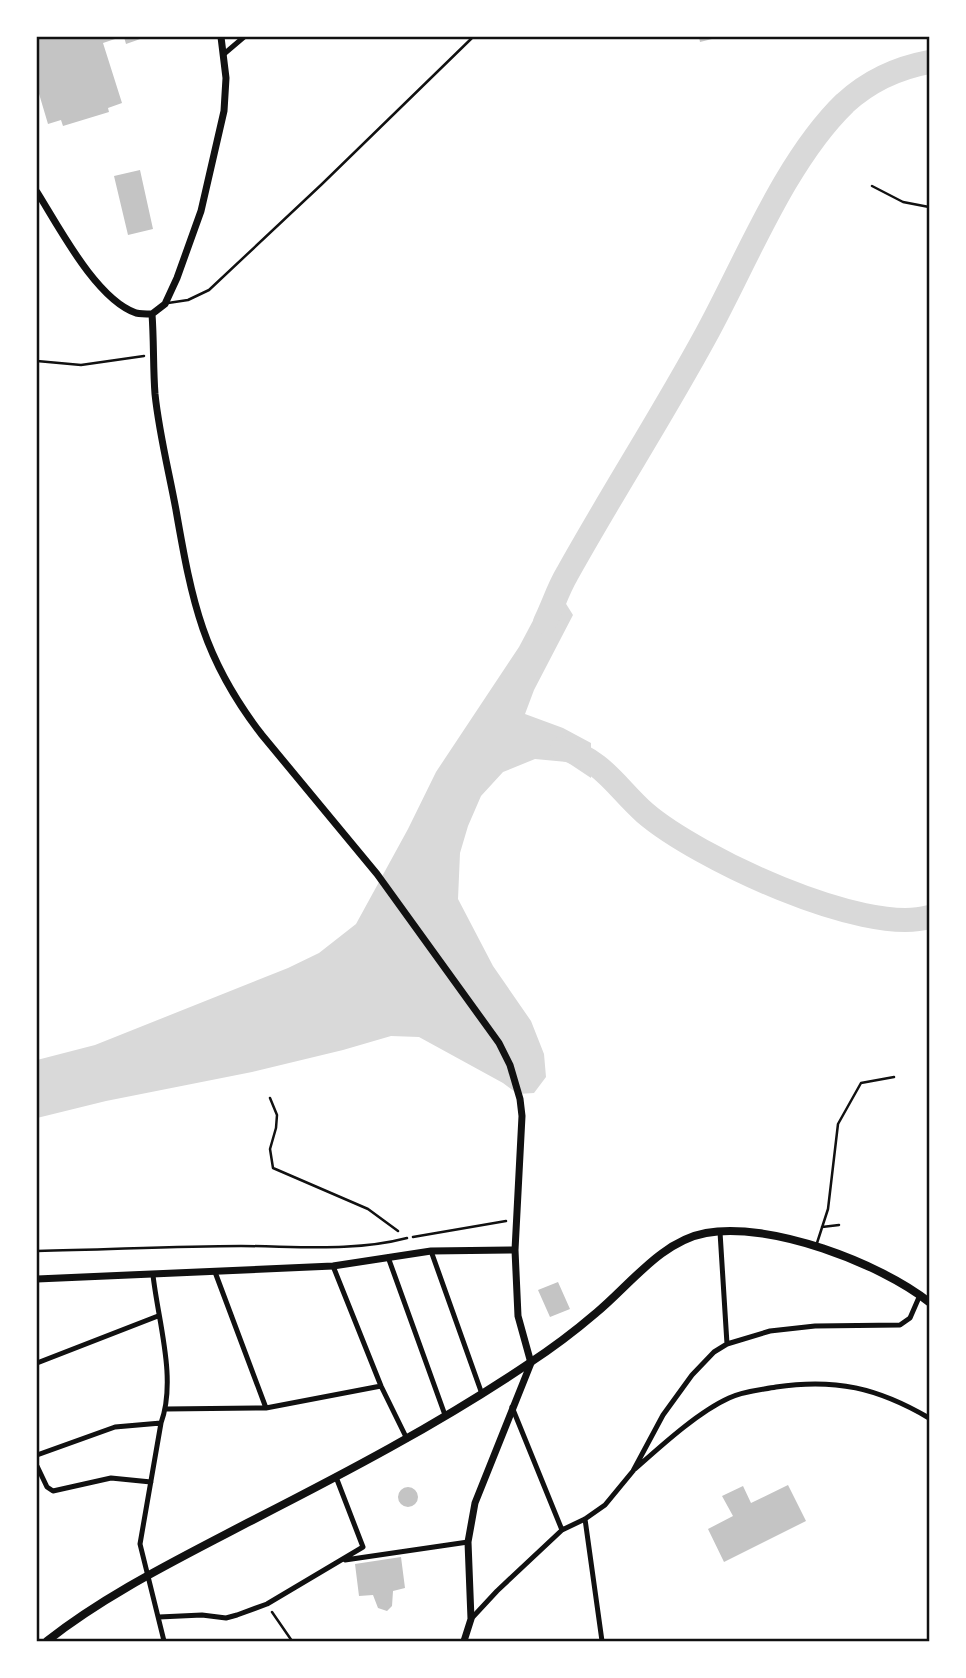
<svg xmlns="http://www.w3.org/2000/svg" width="966" height="1678" font-family="'Asap Condensed',sans-serif">
<style>
.water{fill:#d9d9d9}
.lines{fill:none;stroke-linecap:round;stroke-linejoin:round}
.river{stroke:#d9d9d9;stroke-width:24}
.building{fill:#c4c4c4}
.path{stroke:#111;stroke-width:2.5}
.service{stroke:#111;stroke-width:2.5}
.minor{stroke:#111;stroke-width:5}
.tertiary{stroke:#111;stroke-width:7}
.secondary{stroke:#111;stroke-width:8}
.neatline{fill:none;stroke:#111;stroke-width:2.5}
</style>
<rect width="100%" height="100%" fill="#fff"/>
<path class="water" d="M 553,583 L 573,615 L 534,690 L 525,714 L 563,728 L 591,743 L 591,778 L 567,762 L 535,759 L 503,772 L 481,796 L 468,826 L 460,853 L 458,899 L 493,966 L 531,1021 L 544,1054 L 546,1077 L 534,1093 L 518,1094 L 503,1083 L 419,1037 L 391,1036 L 343,1050 L 252,1072 L 106,1101 L 37,1118 L 37,1060 L 95,1045 L 288,968 L 319,953 L 356,924 L 408,829 L 436,772 L 519,647 Z"/>
<g class="lines">
<path class="river" d="M 545,622 C 553,606 558,589 567,574 C 612,493 662,416 706,335 C 746,262 785,161 845,103 C 869,81 897,68 929,62
M 562,748 C 604,761 615,786 645,813 C 696,857 863,936 929,917"/>
</g>
<path class="building" d="M 37,37 L 121,37 L 103,43 L 122,103 L 108,108 L 109,112 L 63,126 L 61,120 L 48,124 L 37,87 Z
M 124,37 L 146,37 L 126,44 Z
M 699,37 L 716,37 L 716,38 L 700,42 Z
M 140,170 L 153,229 L 128,235 L 114,176 Z
M 558,1282 L 570,1309 L 550,1317 L 538,1290 Z
M 788,1485 L 806,1521 L 724,1562 L 708,1529 L 733,1516 L 722,1496 L 743,1486 L 751,1503 Z
M398 1497a10 10 0 1 1 20 0a10 10 0 1 1-20 0Z
M 401,1557 L 405,1588 L 393,1591 L 392,1606 L 387,1611 L 378,1608 L 373,1595 L 359,1596 L 355,1564 Z"/>
<g class="lines">
<path class="path" d="M 37,361 L 81,365 L 144,356
M 270,1098 L 277,1115 L 276,1128 L 270,1149 L 273,1168 L 368,1209 L 398,1231
M 413,1237 L 506,1221
M 272,1612 L 292,1641"/>
<path class="service" d="M 872,186 L 903,202 L 929,207
M 168,303 L 188,300 L 209,290 L 322,184 L 473,37
M 822,1227 L 839,1225
M 817,1243 L 828,1209 L 838,1124 L 861,1083 L 894,1077
M 37,1251 C 105,1250 173,1246 241,1246 C 296,1246 354,1252 407,1238"/>
<path class="minor" d="M 224,54 L 244,37
M 720,1232 L 727,1344
M 431,1251 L 482,1394
M 388,1257 L 445,1415
M 333,1266 L 381,1386 L 407,1439
M 215,1272 L 266,1408
M 153,1275 C 158,1321 177,1379 161,1423 L 140,1544 L 164,1641
M 37,1363 L 158,1316
M 512,1407 L 562,1530
M 166,1409 L 266,1408 L 381,1386
M 37,1455 L 115,1427 L 161,1423
M 37,1466 L 47,1487 L 53,1491 L 111,1478 L 151,1482
M 635,1469 C 661,1446 698,1412 729,1398 C 744,1391 760,1390 776,1387 C 835,1378 878,1388 929,1418
M 585,1519 L 602,1641
M 345,1560 L 468,1542
M 159,1617 L 202,1615 L 226,1618 L 237,1615 L 267,1604 L 363,1547 L 336,1477
M 471,1619 L 497,1591 L 562,1530 L 585,1519 L 605,1505 L 633,1471 L 663,1415 L 692,1375 L 714,1352 L 727,1344 L 770,1331 L 815,1326 L 900,1325 L 910,1318 L 920,1295"/>
<path class="tertiary" d="M 37,192 C 59,227 96,299 136,313 C 141,314 148,314 152,314
M 152,314 C 154,341 153,368 155,394 C 159,433 169,472 176,510 C 192,602 203,659 262,735 L 377,874 L 499,1043 L 510,1065 L 520,1099 L 522,1116 L 515,1250 L 518,1316 L 531,1363 L 475,1503 L 468,1542 L 471,1619 L 464,1641
M 152,314 L 165,304 L 177,278 L 201,211 L 224,111 L 226,78 L 221,37
M 37,1279 L 333,1266 L 431,1251 L 515,1250"/>
<path class="secondary" d="M 47,1641 C 108,1593 179,1559 247,1523 C 343,1474 439,1424 528,1364 C 551,1349 575,1331 596,1313 C 629,1286 661,1241 706,1233 C 769,1221 880,1263 929,1302"/>
</g>
<rect width="966" height="1678" fill="none" stroke="#ffffff" stroke-width="77"/>
<rect x="38" y="38" width="890" height="1602" class="neatline"/>
</svg>
